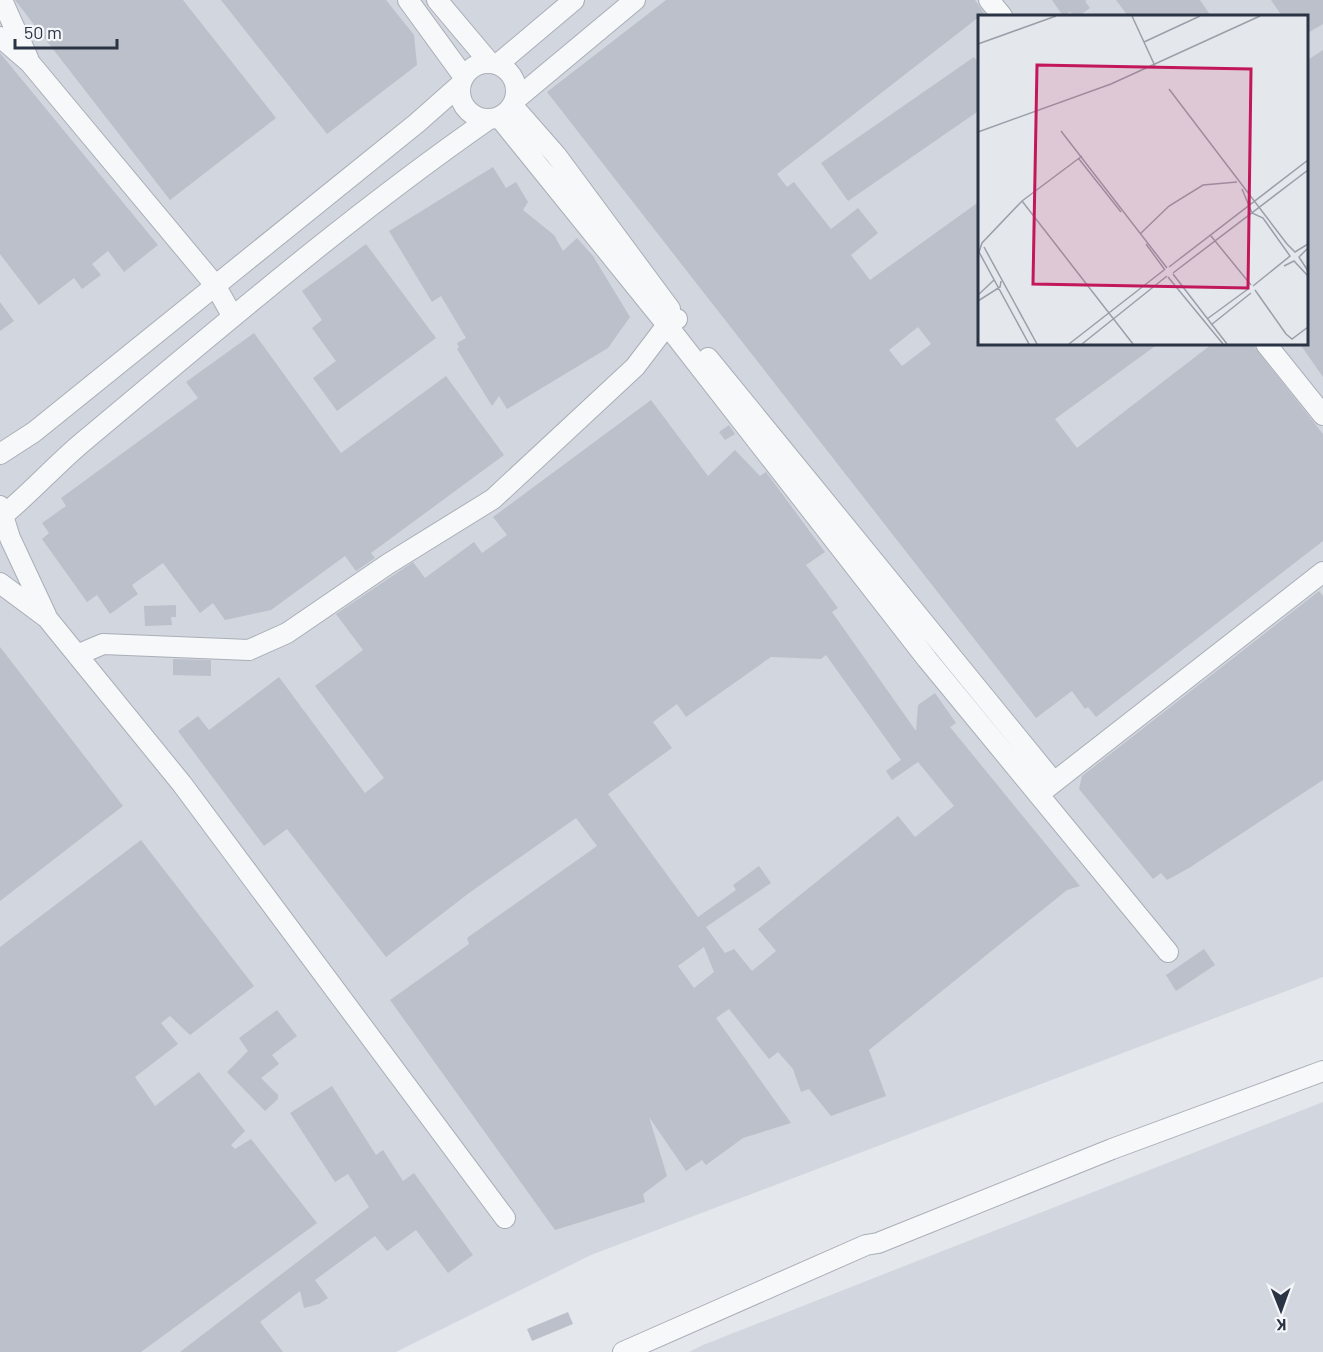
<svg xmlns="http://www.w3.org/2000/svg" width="1323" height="1352" font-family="Barlow,sans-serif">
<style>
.built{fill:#d2d6de;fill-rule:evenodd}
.building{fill:#bbc0ca;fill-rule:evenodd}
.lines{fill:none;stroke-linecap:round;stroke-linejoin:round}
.minor-casing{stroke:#a9aeb7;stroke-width:22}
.minor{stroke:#f7f8fa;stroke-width:20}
.inset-road{fill:none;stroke:#9a9fa9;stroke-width:1.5}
.view{fill:#c2185b;fill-opacity:0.15;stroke:#c2185b;stroke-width:3}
.inset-edge{fill:none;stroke:#2b3445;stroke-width:3}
</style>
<rect width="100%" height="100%" fill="#e4e7ec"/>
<path class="built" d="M 0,0 L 1323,0 L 1323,977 L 591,1255 L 396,1352 L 0,1352 ZM 980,16 L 1306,16 L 1306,344 L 980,344 Z
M 1323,1102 L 1323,1352 L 689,1352 L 703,1345 Z"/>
<path class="building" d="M 15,0 L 183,0 L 276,118 L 170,200 Z
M 221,0 L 386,0 L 414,35 L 417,65 L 327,134 Z
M 666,0 L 975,0 L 984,13 L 777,174 L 787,187 L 794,182 L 831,229 L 858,208 L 878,233 L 851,255 L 870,280 L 980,201 L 980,344 L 1158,344 L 1055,419 L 1077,448 L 1212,344 L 1252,344 L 1323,434 L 1323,541 L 1096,717 L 1088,707 L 1085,709 L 1072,691 L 1036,718 L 547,92 ZM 918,327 L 931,344 L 902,366 L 889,350 Z
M 1052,0 L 1087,0 L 1085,1 L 1090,8 L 1079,16 L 1074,16 L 1070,12 L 1063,16 Z
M 1116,0 L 1200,0 L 1211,16 L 1128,16 Z
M 1271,0 L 1323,0 L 1323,24 L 1306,34 L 1306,16 L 1282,16 Z
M 1323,50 L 1323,377 L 1300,344 L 1306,344 L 1306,61 Z
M 0,53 L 158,245 L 124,272 L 108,251 L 92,264 L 101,275 L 82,289 L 74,278 L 39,305 L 0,254 Z
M 974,57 L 980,65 L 980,110 L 848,201 L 821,163 Z
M 493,167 L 506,188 L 516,182 L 528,202 L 523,210 L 554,235 L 563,251 L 577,238 L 593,256 L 630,317 L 608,348 L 507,409 L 499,396 L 492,406 L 457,349 L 459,347 L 457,343 L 466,338 L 441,296 L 432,302 L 389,231 Z
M 366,244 L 436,338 L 337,411 L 313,378 L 336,361 L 312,328 L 322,320 L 302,291 Z
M 0,302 L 14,321 L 0,331 Z
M 254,333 L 341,453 L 446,376 L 504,455 L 371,553 L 375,558 L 356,571 L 345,556 L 271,610 L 225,620 L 213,603 L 200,613 L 163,563 L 132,585 L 138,594 L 110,614 L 97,595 L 87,602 L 42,539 L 49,533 L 42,523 L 66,506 L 61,498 L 198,398 L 186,382 Z
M 651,400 L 708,476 L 735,450 L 760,476 L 766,472 L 825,552 L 806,565 L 838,608 L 832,612 L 916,731 L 918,705 L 935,693 L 956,723 L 950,727 L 1080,886 L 1067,890 L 869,1050 L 886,1096 L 831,1116 L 809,1089 L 801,1092 L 793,1069 L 778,1052 L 769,1059 L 729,1009 L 716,1018 L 791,1123 L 743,1138 L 706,1165 L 702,1160 L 686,1171 L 649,1117 L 667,1176 L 643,1194 L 645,1202 L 555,1230 L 390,1000 L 469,944 L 467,938 L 597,846 L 576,818 L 469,893 L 386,957 L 287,829 L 264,846 L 178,731 L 198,716 L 209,730 L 279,677 L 365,793 L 384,778 L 315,686 L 363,650 L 336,614 L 413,562 L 425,578 L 474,542 L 482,553 L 507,535 L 493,517 ZM 826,655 L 901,760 L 886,771 L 892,780 L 918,762 L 954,806 L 915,837 L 898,816 L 758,929 L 776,951 L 752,971 L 734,949 L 725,953 L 706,927 L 771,883 L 759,866 L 733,885 L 736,890 L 698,917 L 608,794 L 672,748 L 653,722 L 677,704 L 686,717 L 771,657 L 821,659 ZM 704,947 L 714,972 L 694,988 L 678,966 Z
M 729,425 L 735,434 L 725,440 L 719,432 Z
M 1319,591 L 1323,596 L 1323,780 L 1189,868 L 1167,880 L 1161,873 L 1153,879 L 1079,789 L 1082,776 Z
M 176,605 L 176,617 L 171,617 L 172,625 L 145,626 L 144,606 Z
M 0,647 L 123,806 L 0,901 Z
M 173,659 L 211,660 L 211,676 L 173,675 Z
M 141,840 L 254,986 L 190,1035 L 170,1016 L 161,1023 L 178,1044 L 135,1077 L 155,1106 L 199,1072 L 245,1131 L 231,1145 L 235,1149 L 251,1139 L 317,1223 L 141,1352 L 0,1352 L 0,947 Z
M 1204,949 L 1215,965 L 1176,991 L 1166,975 Z
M 277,1010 L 297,1036 L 272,1055 L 279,1064 L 261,1078 L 278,1095 L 278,1099 L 265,1111 L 227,1072 L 248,1051 L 239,1038 Z
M 332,1086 L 376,1155 L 383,1150 L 403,1181 L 414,1173 L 473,1255 L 448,1273 L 416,1230 L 387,1251 L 375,1236 L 315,1280 L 328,1298 L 319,1304 L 304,1308 L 300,1291 L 260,1322 L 283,1352 L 180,1352 L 369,1207 L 348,1174 L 335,1182 L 290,1113 Z
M 568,1312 L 573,1324 L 532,1341 L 527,1329 Z"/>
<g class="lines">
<defs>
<path id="minor" d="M 2,0 L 28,58
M 408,0 L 464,77
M 437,0 L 490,63
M 989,0 L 1002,16
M 0,37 L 30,63 L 215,285 L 233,317
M460 91a28 28 0 1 1 56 0a28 28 0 1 1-56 0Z
M 498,64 L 574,0
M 515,100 L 635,0
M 513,106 L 556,155 L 670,309
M 499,117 L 667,325 L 927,659 L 1168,952
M 1266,344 L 1323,415
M 708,358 L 1053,781
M 0,454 L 34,432 L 417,123 L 461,84
M 0,506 L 10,538 L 46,615
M 0,518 C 30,494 55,465 84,441 C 216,331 348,217 489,119
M 0,583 L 47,618 L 182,784 L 505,1218
M 77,655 L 103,644 L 249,650 L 287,633 L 388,564 L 493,499 L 635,367 L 667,325 L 677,319
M 1044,790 L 1323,572
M 623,1352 L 866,1245 L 878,1243 L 1112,1149 L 1323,1071"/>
</defs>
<use href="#minor" class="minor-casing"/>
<use href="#minor" class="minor"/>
</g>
<g transform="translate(978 15)">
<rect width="330" height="330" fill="#e4e7ec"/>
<path class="inset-road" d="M 154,1 L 177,51M 166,27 L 222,1M 0,29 L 78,1M 191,74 L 309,229 L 317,237 L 330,229M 83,116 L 189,253M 0,117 L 133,69 L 282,1M 101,144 L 143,197M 264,174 L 274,198 L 285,203 L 312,241 L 275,271M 44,186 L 155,329M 162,219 L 191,191 L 225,170 L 259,167M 233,221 L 273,270M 168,229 L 187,255M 6,232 L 59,329M 330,233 L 321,242 L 330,256M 306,251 L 316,246 L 330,261M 191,252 L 330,145M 195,258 L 330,155M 195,259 L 249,329M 190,262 L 245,329M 277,275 L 308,319 L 314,324 L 330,312M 0,280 L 16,265M 0,286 L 22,272 L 23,266M 229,304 L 270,274M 233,310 L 273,278M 51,329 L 1,237 L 4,228 L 44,186 L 104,141M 91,329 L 186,255M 104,329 L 189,261"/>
<path class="view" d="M 59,50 L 273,54 L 270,273 L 55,269 Z"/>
<rect width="330" height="330" class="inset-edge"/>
</g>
<g transform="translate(1281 1310) rotate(179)" stroke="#f4f6f9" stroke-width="4.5" paint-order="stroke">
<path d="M0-4.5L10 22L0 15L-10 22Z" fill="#2b3445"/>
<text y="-9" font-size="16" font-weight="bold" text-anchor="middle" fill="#2b3445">K</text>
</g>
<path d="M15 39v9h102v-9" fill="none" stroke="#2b3445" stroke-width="3"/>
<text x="24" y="39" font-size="18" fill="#2b3445" stroke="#f4f6f9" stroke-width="4.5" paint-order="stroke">50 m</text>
</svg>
